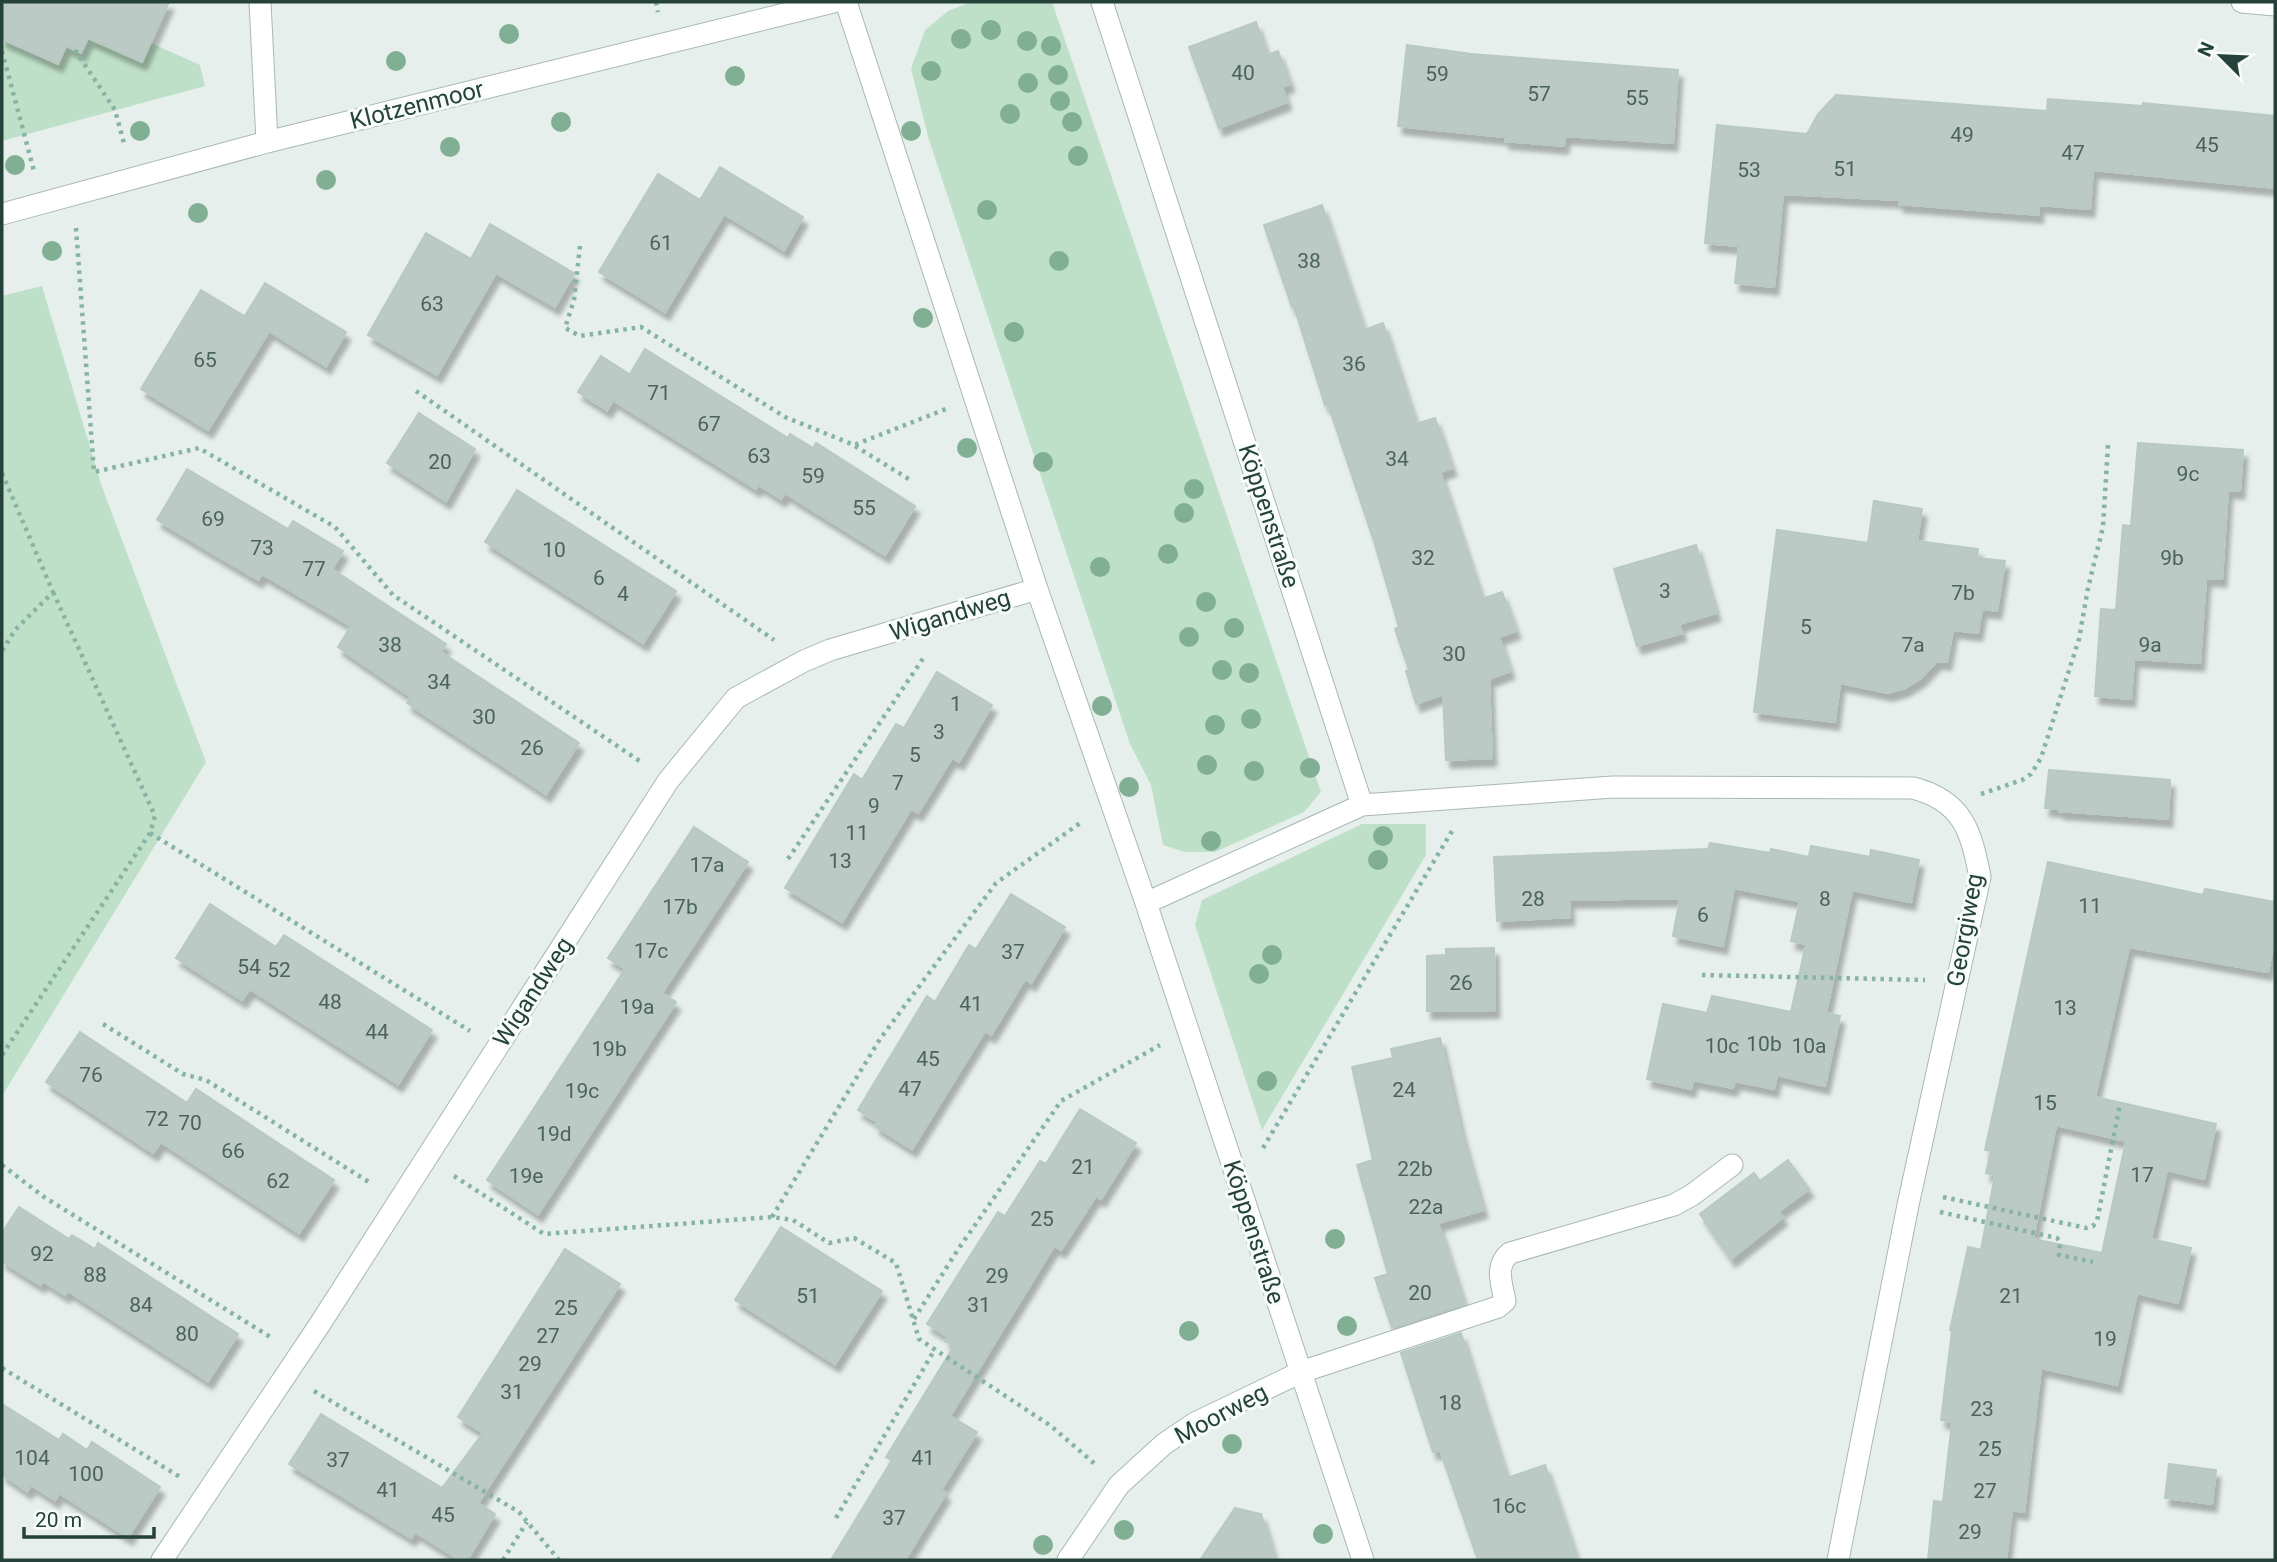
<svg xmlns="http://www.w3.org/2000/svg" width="2277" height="1562" font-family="Roboto,sans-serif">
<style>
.green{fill:#bfe0c8}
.building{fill:#bbcac4;stroke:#b8c9c2;stroke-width:2;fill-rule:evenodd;filter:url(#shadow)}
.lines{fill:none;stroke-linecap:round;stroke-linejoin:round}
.minor-casing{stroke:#a8b8b2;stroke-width:23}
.path{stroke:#86b3a5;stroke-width:4.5;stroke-dasharray:3.5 5;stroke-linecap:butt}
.minor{stroke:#fff;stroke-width:21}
.tree{fill:#80af93}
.labels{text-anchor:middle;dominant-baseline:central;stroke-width:6;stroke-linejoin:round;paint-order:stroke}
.number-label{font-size:21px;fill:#4a645c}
.street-label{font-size:24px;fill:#24423a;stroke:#f7fbf9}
</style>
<defs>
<filter id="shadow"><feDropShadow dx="4.5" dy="8" stdDeviation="2" flood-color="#0004"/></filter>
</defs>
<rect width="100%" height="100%" fill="#e6efeb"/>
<path class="green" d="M 971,2 L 1052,2 L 1321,792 L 1304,812 L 1215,852 L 1185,852 L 1163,845 L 1151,785 L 1130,744 L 929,140 L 911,69 L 925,30 L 948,11 Z
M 88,38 L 142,62 L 151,43 L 200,65 L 205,86 L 2,141 L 2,47 L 5,40 L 58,64 L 66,46 Z
M 42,286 L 102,487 L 206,762 L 2,1096 L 2,296 Z
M 1362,824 L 1426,824 L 1426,855 L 1262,1130 L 1195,925 L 1202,900 Z"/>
<path class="building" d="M 2,2 L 169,2 L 142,62 L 88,38 L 81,53 L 66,46 L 58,64 L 2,39 Z
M 1256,22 L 1267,55 L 1278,51 L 1290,84 L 1282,87 L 1287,102 L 1219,128 L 1189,47 Z
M 1407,45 L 1471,54 L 1678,70 L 1673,143 L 1565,136 L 1564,146 L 1505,141 L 1505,137 L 1398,126 Z
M 1836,95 L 2047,111 L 2048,99 L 2143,106 L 2143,103 L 2275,116 L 2275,188 L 2093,170 L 2090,209 L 2039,205 L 2039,215 L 1899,204 L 1899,200 L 1783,194 L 1774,287 L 1735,283 L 1739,246 L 1705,243 L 1717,125 L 1807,134 L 1818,114 Z
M 720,167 L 803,217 L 784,250 L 714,208 L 724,214 L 665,312 L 599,272 L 658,174 L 700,200 Z
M 1322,205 L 1364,330 L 1383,323 L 1416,424 L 1435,418 L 1452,468 L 1440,472 L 1482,599 L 1502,592 L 1516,631 L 1499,637 L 1510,671 L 1489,679 L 1492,758 L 1446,760 L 1443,694 L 1416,704 L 1406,671 L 1409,670 L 1395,629 L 1399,627 L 1374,541 L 1328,404 L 1325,405 L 1294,306 L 1292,307 L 1264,225 Z
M 490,224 L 574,273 L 555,307 L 496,273 L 437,375 L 368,335 L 426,233 L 471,259 Z
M 265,283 L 346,332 L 326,366 L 245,316 Z
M 201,290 L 269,331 L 208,430 L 141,389 Z
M 645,349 L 788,438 L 790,434 L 813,448 L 816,443 L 915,506 L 885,555 L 785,493 L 781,499 L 759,485 L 756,489 L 614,401 Z
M 601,356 L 629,374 L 607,410 L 578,392 Z
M 419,413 L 475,449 L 446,501 L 387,463 Z
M 2138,443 L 2243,450 L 2240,491 L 2228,490 L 2222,579 L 2206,578 L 2200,663 L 2134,659 L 2131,699 L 2095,696 L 2101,609 L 2116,610 L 2123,525 L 2131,526 Z
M 187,469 L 288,529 L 293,521 L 343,551 L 332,569 L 446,644 L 441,652 L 579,743 L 546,794 L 407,703 L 411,697 L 338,647 L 351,626 L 262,574 L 258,580 L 157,520 Z
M 517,490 L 676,591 L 643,643 L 485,542 Z
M 1874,501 L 1922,509 L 1917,541 L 1978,549 L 1977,558 L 2005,561 L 1997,611 L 1982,609 L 1978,633 L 1953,630 L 1947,662 L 1937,661 L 1921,678 L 1905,688 L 1888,693 L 1840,683 L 1835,722 L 1754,712 L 1777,530 L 1868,543 Z
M 1696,545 L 1716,613 L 1679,624 L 1682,633 L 1637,646 L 1614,569 Z
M 937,672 L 992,705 L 959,762 L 952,758 L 918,813 L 911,809 L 842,922 L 785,888 L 854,774 L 862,780 L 896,724 L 904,728 Z
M 2049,770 L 2170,780 L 2168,819 L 2059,811 L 2059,809 L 2045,808 Z
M 694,827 L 748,862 L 662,993 L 676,1002 L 538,1214 L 487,1180 L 625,969 L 608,958 Z
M 1710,843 L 1770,853 L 1771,849 L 1809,857 L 1811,846 L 1870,857 L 1871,850 L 1919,860 L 1911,902 L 1852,890 L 1826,1013 L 1840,1016 L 1825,1086 L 1777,1075 L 1774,1089 L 1735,1081 L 1733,1088 L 1693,1080 L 1691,1089 L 1647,1079 L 1663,1004 L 1707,1013 L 1712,996 L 1791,1012 L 1806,944 L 1791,941 L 1800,901 L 1734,888 L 1723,946 L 1673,936 L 1680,898 L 1569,900 L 1570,917 L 1497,921 L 1494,857 L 1708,849 Z
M 2048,862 L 2203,895 L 2205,889 L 2275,902 L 2275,936 L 2268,972 L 2129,947 L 2095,1097 L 2216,1124 L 2204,1179 L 2167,1170 L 2151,1239 L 2191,1248 L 2178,1303 L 2137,1293 L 2117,1385 L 2041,1368 L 2024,1512 L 2012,1510 L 2006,1560 L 1928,1560 L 1934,1501 L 1943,1502 L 1952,1422 L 1941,1420 L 1952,1331 L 1950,1330 L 1968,1247 L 1981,1250 L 1995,1175 L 1986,1173 L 1991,1151 L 1985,1150 ZM 2056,1125 L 2126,1141 L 2102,1253 L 2033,1239 Z
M 1011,894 L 1065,927 L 1031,983 L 1025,979 L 991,1035 L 985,1031 L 912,1149 L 875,1126 L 877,1122 L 858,1110 L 927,996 L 935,1002 L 969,945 L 976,949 Z
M 210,904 L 276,947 L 284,935 L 432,1030 L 398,1084 L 250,989 L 242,1000 L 176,958 Z
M 1494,948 L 1495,1010 L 1427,1011 L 1427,956 L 1446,955 L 1446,949 Z
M 80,1032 L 187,1103 L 196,1089 L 334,1180 L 299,1233 L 161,1142 L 153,1153 L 46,1082 Z
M 1440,1038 L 1461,1132 L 1483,1210 L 1438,1223 L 1464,1304 L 1392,1328 L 1375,1278 L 1388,1274 L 1357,1165 L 1373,1160 L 1352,1067 L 1393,1058 L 1391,1049 Z
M 1080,1109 L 1136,1143 L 1101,1199 L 1096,1196 L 1061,1250 L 1054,1246 L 950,1416 L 977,1432 L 941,1490 L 946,1493 L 905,1560 L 831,1560 L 892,1460 L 886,1457 L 954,1346 L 945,1341 L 948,1337 L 927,1324 L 998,1212 L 1005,1216 L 1040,1161 L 1046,1164 Z
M 1788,1160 L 1809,1189 L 1778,1212 L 1783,1217 L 1731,1259 L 1700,1214 L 1754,1173 L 1760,1181 Z
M 19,1207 L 69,1239 L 72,1235 L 95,1249 L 98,1243 L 238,1334 L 208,1381 L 68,1291 L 65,1295 L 43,1281 L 40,1285 L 2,1261 L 2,1233 Z
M 781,1227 L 882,1291 L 835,1364 L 735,1300 Z
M 565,1249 L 620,1284 L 478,1503 L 495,1514 L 467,1560 L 460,1560 L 415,1532 L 411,1538 L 289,1464 L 321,1414 L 442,1488 L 483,1433 L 458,1417 Z
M 1461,1333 L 1507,1478 L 1545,1465 L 1577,1560 L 1478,1560 L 1440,1450 L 1433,1452 L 1401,1353 Z
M 2,1404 L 59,1440 L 63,1434 L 87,1450 L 92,1442 L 160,1487 L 128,1537 L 59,1493 L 55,1500 L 31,1485 L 27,1491 L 2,1474 Z
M 2169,1464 L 2216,1470 L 2212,1504 L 2165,1498 Z
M 1235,1508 L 1261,1514 L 1275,1560 L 1200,1560 Z"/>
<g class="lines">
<defs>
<path id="minor" d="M 260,2 L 267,142
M 846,2 L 1037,589 L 1146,903 L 1363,1560
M 1102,2 L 1362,805
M 2242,2 L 2275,5
M 2,214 L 267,142 L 833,2
M 1146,903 L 1362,805 L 1613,787 L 1913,788 C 1963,801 1971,831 1980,877 L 1908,1205 L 1838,1560
M 162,1560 L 320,1324 L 668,781 L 736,698 L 804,661 L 830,650 L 1037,589
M 1068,1560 L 1119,1485 L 1164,1444 L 1195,1423 L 1301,1372 L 1498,1307 L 1505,1301 C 1502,1284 1494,1266 1510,1253 L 1674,1205 L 1692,1195 L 1732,1165"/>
</defs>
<use href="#minor" class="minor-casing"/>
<path class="path" d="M 656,2 L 658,12
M 75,50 L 115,110 L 125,147
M 2,51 L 34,171
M 76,228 L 94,472 L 199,448 L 335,527 L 393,595 L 641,762
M 580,246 L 574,300 L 565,328 L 580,336 L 641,327 L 785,417 L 854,445 L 946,409
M 416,391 L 774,640
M 855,446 L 912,481
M 2,473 L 53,592 L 15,630 L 2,651
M 1981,794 L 2022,780 L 2031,774 L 2041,758 L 2079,639 L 2088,588 L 2103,527 L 2108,445
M 150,833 L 470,1031
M 788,859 L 924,657
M 1702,975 L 1925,980
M 103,1024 L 183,1074 L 206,1080 L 372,1184
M 2,1055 L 150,833 L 155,816 L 53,592
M 1263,1148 L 1452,831
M 2,1165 L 44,1197 L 272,1338
M 454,1176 L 544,1234 L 772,1217 L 793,1220 L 829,1243 L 854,1238 L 896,1263 L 919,1339 L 1051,1426 L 1095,1464
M 1943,1197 L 2086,1228 L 2093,1226 L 2097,1221 L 2120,1104
M 1940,1212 L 2057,1238 L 2060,1242 L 2059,1255 L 2093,1262
M 772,1217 L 880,1039 L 996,883 L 1083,821
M 914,1319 L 957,1251 L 1061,1101 L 1160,1045
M 2,1368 L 180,1477
M 314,1391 L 519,1512 L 559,1560
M 836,1518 L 935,1349
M 503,1560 L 527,1522"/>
<use href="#minor" class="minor"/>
</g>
<g class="tree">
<circle cx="991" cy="30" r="10"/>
<circle cx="509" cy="34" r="10"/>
<circle cx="961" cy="39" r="10"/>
<circle cx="1027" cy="41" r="10"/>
<circle cx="1051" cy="46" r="10"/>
<circle cx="396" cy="61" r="10"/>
<circle cx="931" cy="71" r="10"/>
<circle cx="1058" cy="75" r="10"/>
<circle cx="735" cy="76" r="10"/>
<circle cx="1028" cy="83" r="10"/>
<circle cx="1060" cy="101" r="10"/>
<circle cx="1010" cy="114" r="10"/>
<circle cx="561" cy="122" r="10"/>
<circle cx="1072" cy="122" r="10"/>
<circle cx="140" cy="131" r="10"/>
<circle cx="911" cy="131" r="10"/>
<circle cx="450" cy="147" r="10"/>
<circle cx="1078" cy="156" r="10"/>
<circle cx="15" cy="165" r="10"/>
<circle cx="326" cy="180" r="10"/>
<circle cx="987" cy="210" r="10"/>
<circle cx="198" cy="213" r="10"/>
<circle cx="52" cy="251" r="10"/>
<circle cx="1059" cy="261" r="10"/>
<circle cx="923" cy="318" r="10"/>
<circle cx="1014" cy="332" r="10"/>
<circle cx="967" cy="448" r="10"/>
<circle cx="1043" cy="462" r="10"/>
<circle cx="1194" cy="489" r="10"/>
<circle cx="1184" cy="513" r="10"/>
<circle cx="1168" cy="554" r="10"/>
<circle cx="1100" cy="567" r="10"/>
<circle cx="1206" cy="602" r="10"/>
<circle cx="1234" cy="628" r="10"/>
<circle cx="1189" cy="637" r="10"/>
<circle cx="1222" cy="670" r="10"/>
<circle cx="1249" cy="673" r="10"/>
<circle cx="1102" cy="706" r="10"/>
<circle cx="1251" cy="719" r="10"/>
<circle cx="1215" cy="725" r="10"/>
<circle cx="1207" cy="765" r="10"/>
<circle cx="1310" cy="768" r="10"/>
<circle cx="1254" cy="771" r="10"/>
<circle cx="1129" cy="787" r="10"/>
<circle cx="1383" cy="836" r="10"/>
<circle cx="1211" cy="841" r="10"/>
<circle cx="1378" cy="860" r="10"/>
<circle cx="1272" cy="955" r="10"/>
<circle cx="1259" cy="974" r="10"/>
<circle cx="1267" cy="1081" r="10"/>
<circle cx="1335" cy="1239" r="10"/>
<circle cx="1347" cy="1326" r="10"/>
<circle cx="1189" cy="1331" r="10"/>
<circle cx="1232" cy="1444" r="10"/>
<circle cx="1124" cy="1530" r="10"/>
<circle cx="1323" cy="1534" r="10"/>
<circle cx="1043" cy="1545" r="10"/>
</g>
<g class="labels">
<g class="number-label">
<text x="1243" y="73">40</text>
<text x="1437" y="74">59</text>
<text x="1539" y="94">57</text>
<text x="1637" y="98">55</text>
<text x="1962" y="135">49</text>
<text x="2207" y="145">45</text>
<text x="2073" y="153">47</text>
<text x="1845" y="169">51</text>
<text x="1749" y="170">53</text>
<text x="661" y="243">61</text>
<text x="1309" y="261">38</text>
<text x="432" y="304">63</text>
<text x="205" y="360">65</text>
<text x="1354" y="364">36</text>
<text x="659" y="393">71</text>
<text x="709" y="424">67</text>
<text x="759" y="456">63</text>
<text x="1397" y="459">34</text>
<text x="440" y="462">20</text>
<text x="2188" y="474">9c</text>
<text x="813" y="476">59</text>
<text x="864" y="508">55</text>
<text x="213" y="519">69</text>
<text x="262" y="548">73</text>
<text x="554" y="550">10</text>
<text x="1423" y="558">32</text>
<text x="2172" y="558">9b</text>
<text x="314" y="569">77</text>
<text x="599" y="578">6</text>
<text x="1665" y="591">3</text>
<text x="1963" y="593">7b</text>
<text x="623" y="594">4</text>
<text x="1806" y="627">5</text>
<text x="390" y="645">38</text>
<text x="1913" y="645">7a</text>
<text x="2150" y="645">9a</text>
<text x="1454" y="654">30</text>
<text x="439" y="682">34</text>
<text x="956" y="704">1</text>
<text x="484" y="717">30</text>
<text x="939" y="732">3</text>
<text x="532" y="748">26</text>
<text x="915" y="755">5</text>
<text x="898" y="783">7</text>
<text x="874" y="806">9</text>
<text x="857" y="833">11</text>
<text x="840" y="861">13</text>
<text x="707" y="865">17a</text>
<text x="1533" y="899">28</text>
<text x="1825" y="899">8</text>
<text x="2090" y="906">11</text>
<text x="680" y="907">17b</text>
<text x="1703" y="915">6</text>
<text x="651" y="951">17c</text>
<text x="1013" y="952">37</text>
<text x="249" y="967">54</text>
<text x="279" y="970">52</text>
<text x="1461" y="983">26</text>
<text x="330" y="1002">48</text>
<text x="971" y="1004">41</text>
<text x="637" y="1007">19a</text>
<text x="2065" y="1008">13</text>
<text x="377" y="1032">44</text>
<text x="1764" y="1044">10b</text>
<text x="1722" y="1046">10c</text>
<text x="1809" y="1046">10a</text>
<text x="609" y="1049">19b</text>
<text x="928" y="1059">45</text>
<text x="91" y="1075">76</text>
<text x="910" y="1089">47</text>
<text x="1404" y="1090">24</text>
<text x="582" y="1091">19c</text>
<text x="2045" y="1103">15</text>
<text x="157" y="1119">72</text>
<text x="190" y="1123">70</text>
<text x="554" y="1134">19d</text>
<text x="233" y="1151">66</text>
<text x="1083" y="1167">21</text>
<text x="1415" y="1169">22b</text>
<text x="2142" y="1175">17</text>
<text x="526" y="1176">19e</text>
<text x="278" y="1181">62</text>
<text x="1426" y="1207">22a</text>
<text x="1042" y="1219">25</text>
<text x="42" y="1254">92</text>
<text x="95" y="1275">88</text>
<text x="997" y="1276">29</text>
<text x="1420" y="1293">20</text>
<text x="808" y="1296">51</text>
<text x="2011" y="1296">21</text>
<text x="141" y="1305">84</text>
<text x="979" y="1305">31</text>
<text x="566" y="1308">25</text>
<text x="187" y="1334">80</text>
<text x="548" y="1336">27</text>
<text x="2105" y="1339">19</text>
<text x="530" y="1364">29</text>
<text x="512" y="1392">31</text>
<text x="1450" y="1403">18</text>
<text x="1982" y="1409">23</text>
<text x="1990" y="1449">25</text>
<text x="32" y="1458">104</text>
<text x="923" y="1458">41</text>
<text x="338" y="1460">37</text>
<text x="86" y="1474">100</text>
<text x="388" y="1490">41</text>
<text x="1985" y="1491">27</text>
<text x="1509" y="1506">16c</text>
<text x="443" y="1515">45</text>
<text x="894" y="1518">37</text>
<text x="1970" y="1532">29</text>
</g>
<g class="street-label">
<text transform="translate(417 105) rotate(-14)">Klotzenmoor</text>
<text transform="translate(1269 516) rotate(72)">Köppenstraße</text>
<text transform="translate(950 615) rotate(-17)">Wigandweg</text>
<text transform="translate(1965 930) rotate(-80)">Georgiweg</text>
<text transform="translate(533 992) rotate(-57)">Wigandweg</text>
<text transform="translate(1254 1232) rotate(72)">Köppenstraße</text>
<text transform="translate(1221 1414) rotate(-28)">Moorweg</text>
</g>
</g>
<rect width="2277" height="1562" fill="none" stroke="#24423a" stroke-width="7"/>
<g transform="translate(2221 56) rotate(294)" stroke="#f7fbf9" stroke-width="5" paint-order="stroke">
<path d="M0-5L12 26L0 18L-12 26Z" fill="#24423a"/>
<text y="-10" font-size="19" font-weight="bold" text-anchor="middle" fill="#24423a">N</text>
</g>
<path d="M24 1527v10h130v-10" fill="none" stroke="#24423a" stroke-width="3.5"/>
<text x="35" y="1527" font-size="21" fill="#24423a" stroke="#f7fbf9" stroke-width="5" paint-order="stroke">20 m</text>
</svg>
